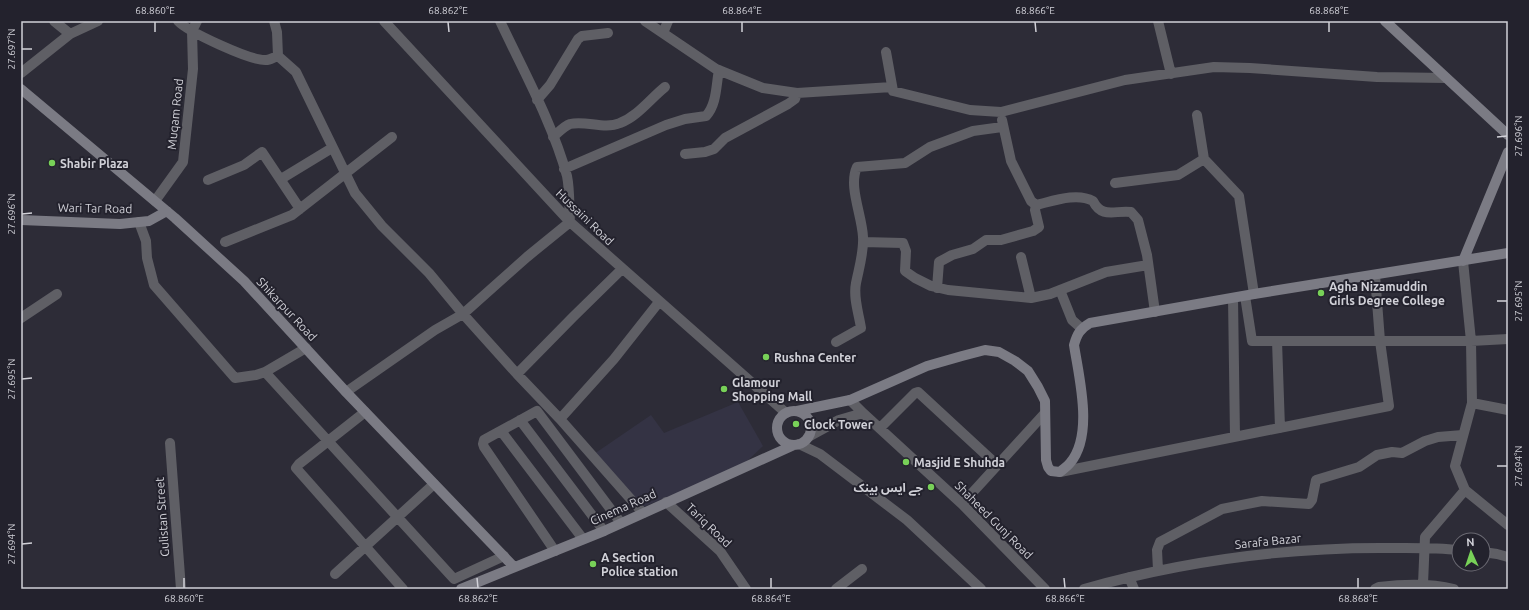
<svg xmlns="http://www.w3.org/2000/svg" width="1529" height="610" font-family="Ubuntu,'Noto Sans Arabic',sans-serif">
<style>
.built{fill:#343344}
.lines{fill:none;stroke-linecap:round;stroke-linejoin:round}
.street{stroke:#5f5f65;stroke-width:10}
.secondary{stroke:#7b7b84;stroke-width:10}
.ticks{fill:none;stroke:#d1d1d8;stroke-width:1.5}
.poi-dot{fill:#78d158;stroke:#23222d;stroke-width:1.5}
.labels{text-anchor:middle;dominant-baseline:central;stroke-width:4;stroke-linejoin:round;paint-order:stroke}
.street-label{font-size:12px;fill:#d1d1d8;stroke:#23222d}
.poi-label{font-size:12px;font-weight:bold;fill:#d1d1d8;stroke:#23222d;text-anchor:start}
.neatline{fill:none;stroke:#d1d1d8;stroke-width:1.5}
.ticks-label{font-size:10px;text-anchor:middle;fill:#d1d1d8}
</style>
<rect width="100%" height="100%" fill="#2d2c37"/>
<path class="built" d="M 738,402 L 763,446 L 744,464 L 721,475 L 638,509 L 594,454 L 651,415 L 664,433 Z"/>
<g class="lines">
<path class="street" d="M 54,21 L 70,34
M 178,21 C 188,32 251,61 266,60 C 270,60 274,57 278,56
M 274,21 L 277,32 L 278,56 L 296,72 L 355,193 L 382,226 L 429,273 L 463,314 L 517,374 L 560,419 L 643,513
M 384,21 L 570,222 L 786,413
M 645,21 L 716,69 L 763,88 L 797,93 L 892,87
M 1158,21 L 1171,74
M 663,33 L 668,21
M 886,52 L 893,91 L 970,110 L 1001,112 L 1125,80 L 1214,67 L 1250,68 L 1377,77 L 1446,78
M 21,73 L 70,34 L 98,21
M 537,100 L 550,85 L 578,39 L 582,36 L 608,33
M 1197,115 L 1204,159 L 1239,196 L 1254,294
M 1002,120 L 1011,161 L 1031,201 L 1036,205
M 553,137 C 558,133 564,126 570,124 C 586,120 604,130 620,123 C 638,116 650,99 665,87
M 685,154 L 705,152 L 714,149 L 725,138 L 788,104 L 795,99 L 797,93
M 564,169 L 666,125 L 685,119 L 706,116 C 717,104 716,85 719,70
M 281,179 L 332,148
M 208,180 L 244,165 L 262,152 L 300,209
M 1115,183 L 1178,175 L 1204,159
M 155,201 L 183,162 L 193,69 L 192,31 L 197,21
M 139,222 L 146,241 L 147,258 L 154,285 L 235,378 L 256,375 L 265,372 L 306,348
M 225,242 L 292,215 L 392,137
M 863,242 L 903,243 L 906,251 L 905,271 L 915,278 L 931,286 L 948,290 L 1031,298 L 1050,294 L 1106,272 L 1148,265
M 1021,257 L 1031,298
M 937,288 L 939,262 L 952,255 L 973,249 L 986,240 L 1001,240 L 1033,231 L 1039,227 L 1035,210 L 1036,205 C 1053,201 1077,192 1093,201 C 1102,219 1115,210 1131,212 L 1138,220 L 1147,255 L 1155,312
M 1060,290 L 1072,320 L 1081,328
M 1245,296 L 1252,341 L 1471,341 L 1463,261
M 1233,298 L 1235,437
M 21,318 L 57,294
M 1508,339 L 1471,341 L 1472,403 L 1508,410
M 1277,341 L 1280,428
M 836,342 L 861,328 C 859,314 853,298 856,283 C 859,268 864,252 863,237 C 862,215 848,186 857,167 L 905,163 L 930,147 L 973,131 L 1002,127
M 265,372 L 454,579 L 504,556
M 517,374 L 573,317 L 622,269
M 346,392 L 435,330 L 463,314 L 527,257 L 570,222 C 569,208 570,190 567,176 C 553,124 523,70 500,21
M 850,400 L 863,413
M 1472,403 L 1455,466 L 1465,490 L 1508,525
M 365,412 L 299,464 L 296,468 L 403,589
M 560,419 L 614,359 L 659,302
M 520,420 L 604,531
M 880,428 L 915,393 L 918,392 L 997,465
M 501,431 L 583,539
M 808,437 L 839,420 L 863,413 L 962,504 L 1045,589
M 170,443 L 181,589
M 799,444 L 820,454 L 907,520 L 981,589
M 1060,472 L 1389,406 L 1380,341 L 1375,275
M 666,502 L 720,551 L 746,589
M 962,504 L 1045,413
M 555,551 L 484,447 L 483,444 L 484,440 L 537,411 L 621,523
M 1483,552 L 1497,554 L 1508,557
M 1158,570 L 1157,550 L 1160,542 L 1222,509 L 1262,501 L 1309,504 L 1312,500 L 1316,480 L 1359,467 L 1377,455 L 1392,452 L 1402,453 L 1425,441 L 1438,437 L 1463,435
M 335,574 L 434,484
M 1129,577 L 1134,589
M 1423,584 L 1425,537 L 1465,490
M 836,589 L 862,569
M 1084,589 C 1180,562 1280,548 1380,548 C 1407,548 1433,547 1459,550
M 1375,589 L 1379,587 C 1405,584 1429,583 1454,589"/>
<path class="secondary" d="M 1385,21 L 1508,135
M 21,89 L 175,218 L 244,281 L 346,392 L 514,567
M 21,220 L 120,224 L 149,221 L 167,211
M 1463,261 L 1508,152
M 797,411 L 850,400 L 927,366 L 962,356 L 985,350 L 999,352 L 1015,361 L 1028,371 L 1038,387 L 1045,401 L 1046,460 L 1048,467 L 1051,471 L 1060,472 C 1063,469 1067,467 1070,463 C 1094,435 1079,378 1074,345 C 1077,334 1080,329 1090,323 L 1254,294 L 1508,253
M777 428a17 17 0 1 1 34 0a17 17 0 1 1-34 0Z
M 461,589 L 604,531 L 794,445"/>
</g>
<path class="ticks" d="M 155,22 L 155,32M 448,22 L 449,32M 742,22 L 742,32M 1035,22 L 1036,32M 1329,22 L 1329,32M 22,49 L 32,49M 1497,137 L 1507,136M 22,214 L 32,213M 1497,301 L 1507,301M 22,379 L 32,378M 1497,466 L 1507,466M 22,544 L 32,543M 184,578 L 184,588M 477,578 L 478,588M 771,578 L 771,588M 1064,578 L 1065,588M 1358,578 L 1358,588"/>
<g class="poi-dot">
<circle cx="52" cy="163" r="4"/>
<circle cx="1321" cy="293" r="4"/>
<circle cx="766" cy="357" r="4"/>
<circle cx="724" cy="389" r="4"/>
<circle cx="796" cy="424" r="4"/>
<circle cx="906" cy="462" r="4"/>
<circle cx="931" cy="487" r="4"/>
<circle cx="593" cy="564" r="4"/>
</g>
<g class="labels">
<g class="street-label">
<text transform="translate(175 114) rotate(-84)">Muqam Road</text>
<text transform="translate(95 208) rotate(1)">Wari Tar Road</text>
<text transform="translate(585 217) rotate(44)">Hussaini Road</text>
<text transform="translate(287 309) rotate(47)">Shikarpur Road</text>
<text transform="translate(623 507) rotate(-24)">Cinema Road</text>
<text transform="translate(162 517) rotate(-94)">Gulistan Street</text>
<text transform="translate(994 520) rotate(45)">Shaheed Gunj Road</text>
<text transform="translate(709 525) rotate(44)">Tariq Road</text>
<text transform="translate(1268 541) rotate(-6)">Sarafa Bazar</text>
</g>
<g class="poi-label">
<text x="60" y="163">Shabir Plaza</text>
<text x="1329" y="286">Agha Nizamuddin<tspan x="1329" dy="14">Girls Degree College</tspan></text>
<text x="774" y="357">Rushna Center</text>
<text x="732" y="382">Glamour<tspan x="732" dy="14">Shopping Mall</tspan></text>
<text x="804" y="424">Clock Tower</text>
<text x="914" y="462">Masjid E Shuhda</text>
<text x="923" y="487" text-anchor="end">جے ایس بینک</text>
<text x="601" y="557">A Section<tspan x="601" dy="14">Police station</tspan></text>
</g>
</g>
<rect width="1529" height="610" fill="none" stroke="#23222d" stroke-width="44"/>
<g transform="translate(1471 552) rotate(357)"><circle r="19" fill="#23222d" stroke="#696871"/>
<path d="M0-3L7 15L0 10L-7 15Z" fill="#78d158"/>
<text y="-6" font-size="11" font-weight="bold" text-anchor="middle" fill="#d1d1d8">N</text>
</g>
<rect x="22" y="22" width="1485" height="566" class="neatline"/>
<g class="ticks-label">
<text x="155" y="14">68.860°E</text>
<text x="448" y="14">68.862°E</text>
<text x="742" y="14">68.864°E</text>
<text x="1035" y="14">68.866°E</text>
<text x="1329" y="14">68.868°E</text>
<text transform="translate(11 49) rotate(-90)" y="4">27.697°N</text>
<text transform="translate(1518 136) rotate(-90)" y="4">27.696°N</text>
<text transform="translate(11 214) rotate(-90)" y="4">27.696°N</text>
<text transform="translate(1518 301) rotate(-90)" y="4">27.695°N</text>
<text transform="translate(11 379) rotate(-90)" y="4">27.695°N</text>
<text transform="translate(1518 466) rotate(-90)" y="4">27.694°N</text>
<text transform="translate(11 544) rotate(-90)" y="4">27.694°N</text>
<text x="184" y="602">68.860°E</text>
<text x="478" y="602">68.862°E</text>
<text x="771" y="602">68.864°E</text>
<text x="1065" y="602">68.866°E</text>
<text x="1358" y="602">68.868°E</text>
</g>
</svg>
